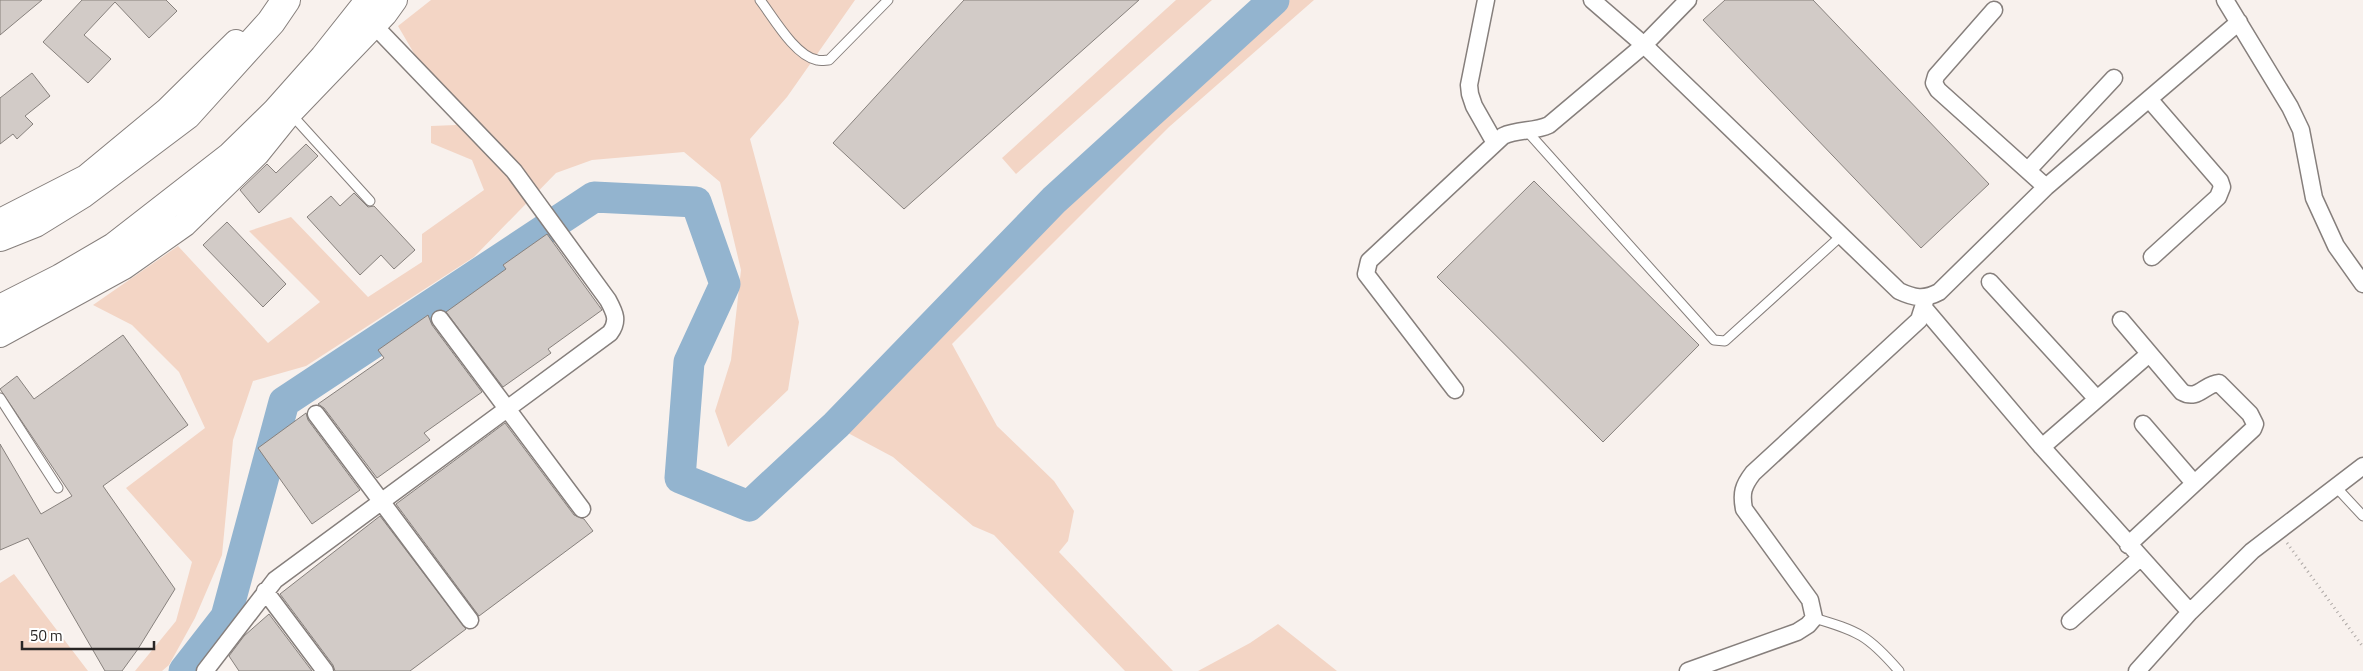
<svg xmlns="http://www.w3.org/2000/svg" width="2363" height="671" font-family="'Titillium Web',sans-serif">
<style>
.green{fill:#f3d5c5}
.lines{fill:none;stroke-linecap:round;stroke-linejoin:round}
.river{stroke:#93b4cf;stroke-width:31}
.building{fill:#d2cbc7;stroke:#87817d}
.lane-casing{stroke:#867f7c;stroke-width:11}
.street-casing{stroke:#867f7c;stroke-width:19}
.secondary-casing{stroke:#867f7c;stroke-width:26}
.highway-casing{stroke:#867f7c;stroke-width:30}
.path{stroke:#ada8a5;stroke-width:3;stroke-dasharray:1 4;stroke-linecap:butt}
.lane{stroke:#fff;stroke-width:9}
.street{stroke:#fff;stroke-width:16}
.secondary{stroke:#fff;stroke-width:24}
.highway{stroke:#fff;stroke-width:28}
</style>
<rect width="100%" height="100%" fill="#f8f1ed"/>
<path class="green" d="M 431,0 L 855,0 L 787,97 L 750,139 L 799,322 L 788,390 L 728,447 L 715,411 L 731,360 L 741,270 L 720,182 L 684,152 L 592,160 L 556,173 L 474,257 L 306,366 L 253,381 L 233,440 L 222,555 L 195,618 L 169,665 L 162,671 L 135,671 L 176,621 L 192,562 L 126,488 L 205,428 L 179,372 L 132,325 L 93,305 L 178,246 L 268,343 L 320,302 L 249,231 L 291,217 L 368,297 L 422,262 L 422,234 L 484,190 L 472,160 L 431,143 L 431,126 L 456,125 L 398,26 Z
M 1176,0 L 1212,0 L 1016,174 L 1002,158 Z
M 1290,0 L 1314,0 L 1169,127 L 952,344 L 997,426 L 1054,481 L 1074,511 L 1068,541 L 1059,552 L 1173,671 L 1125,671 L 994,535 L 973,526 L 893,457 L 848,433 L 919,353 L 1103,163 Z
M 14,574 L 88,671 L 0,671 L 0,583 Z
M 1278,624 L 1337,671 L 1198,671 L 1250,643 Z"/>
<g class="lines">
<path class="river" d="M 184,671 L 226,617 L 284,402 L 594,197 L 696,202 L 725,284 L 689,362 L 680,478 L 749,506 L 836,425 L 1054,200 L 1274,0"/>
</g>
<path class="building" d="M 0,0 L 42,0 L 0,35 Z
M 82,0 L 166,0 L 177,11 L 149,38 L 115,2 L 84,35 L 111,59 L 88,83 L 43,42 Z
M 964,0 L 1139,0 L 904,209 L 833,143 Z
M 1725,0 L 1813,0 L 1989,184 L 1921,248 L 1703,20 Z
M 32,73 L 50,96 L 25,116 L 33,124 L 17,139 L 13,134 L 0,144 L 0,98 Z
M 306,144 L 318,156 L 259,213 L 240,190 L 267,164 L 276,173 Z
M 1534,181 L 1699,345 L 1603,442 L 1437,277 Z
M 354,193 L 368,207 L 374,206 L 415,250 L 394,269 L 381,255 L 360,275 L 307,217 L 331,196 L 340,206 Z
M 227,222 L 286,284 L 263,307 L 203,245 Z
M 547,234 L 602,310 L 548,349 L 551,353 L 503,387 L 446,312 L 506,269 L 503,265 Z
M 428,315 L 432,325 L 482,392 L 424,433 L 430,440 L 377,478 L 324,408 L 318,404 L 384,358 L 378,350 Z
M 123,335 L 188,425 L 103,486 L 175,589 L 138,649 L 122,671 L 105,671 L 28,538 L 0,550 L 0,444 L 41,514 L 72,496 L 0,389 L 17,376 L 34,399 Z
M 306,413 L 308,420 L 360,490 L 312,524 L 258,448 Z
M 505,423 L 574,515 L 584,519 L 593,531 L 479,616 L 396,504 Z
M 380,516 L 466,629 L 410,671 L 335,671 L 333,665 L 280,594 Z
M 269,614 L 312,671 L 239,671 L 229,656 L 244,636 Z"/>
<g class="lines">
<defs>
<path id="lane" d="M 760,0 C 773,17 795,56 817,60 C 821,61 826,60 829,60 L 888,0
M 291,114 L 370,201
M 1526,130 L 1714,340 L 1725,341 L 1841,236
M 0,398 L 58,488
M 2336,487 L 2363,516
M 1814,618 C 1858,631 1868,635 1899,671"/>
<path id="street" d="M 1486,0 L 1469,85 L 1470,94 L 1474,106 L 1495,143
M 1592,0 L 1644,45 L 1899,291 C 1914,298 1924,300 1939,292 L 2046,187 L 2239,22
M 2225,0 L 2290,107 L 2301,130 L 2314,198 L 2336,246 L 2363,284
M 1994,10 L 1936,76 L 1934,83 L 1938,90 L 2046,187
M 2149,99 L 2220,181 L 2222,187 L 2218,197 L 2152,257
M 2028,170 L 2114,78
M 1990,282 L 2097,399
M 1924,308 L 2042,447 L 2190,612
M 440,319 L 582,509
M 2121,320 L 2182,392 C 2198,401 2204,384 2219,383 L 2250,414 L 2255,424 L 2253,429 L 2128,545
M 1455,390 L 1366,274 L 1369,261 L 1503,136 C 1518,129 1534,132 1549,125 L 1644,45 L 1688,0
M 316,414 L 470,620
M 2143,424 L 2194,483
M 2042,447 L 2149,354
M 265,591 L 325,671
M 2070,621 L 2140,558
M 205,671 L 275,580 L 610,333 C 619,321 615,313 608,300 L 514,171 L 368,19
M 1688,671 L 1797,632 L 1808,625 L 1814,618 L 1810,600 L 1744,509 C 1741,493 1743,486 1753,473 L 1919,320 L 1926,298
M 2137,671 L 2190,612 L 2252,551 L 2363,466"/>
<path id="secondary" d="M 0,221 L 86,177 L 167,110 L 236,42
M 0,335 L 124,267 L 185,224 L 257,154 L 290,113 L 385,14 L 395,0"/>
<path id="highway" d="M 0,237 L 35,223 L 82,194 L 187,115 L 271,22 L 286,0
M 0,309 L 61,278 L 114,247 L 231,156 L 276,112 L 324,58 L 370,0"/>
</defs>
<use href="#lane" class="lane-casing"/>
<use href="#street" class="street-casing"/>
<use href="#secondary" class="secondary-casing"/>
<use href="#highway" class="highway-casing"/>
<path class="path" d="M 2287,543 L 2363,647"/>
<use href="#lane" class="lane"/>
<use href="#street" class="street"/>
<use href="#secondary" class="secondary"/>
<use href="#highway" class="highway"/>
</g>
<path d="M22 641v8h132v-8" fill="none" stroke="#292625" stroke-width="2.5"/>
<text x="30" y="641" font-size="15" fill="#292625" stroke="#ffffff" stroke-width="4" paint-order="stroke">50 m</text>
</svg>
